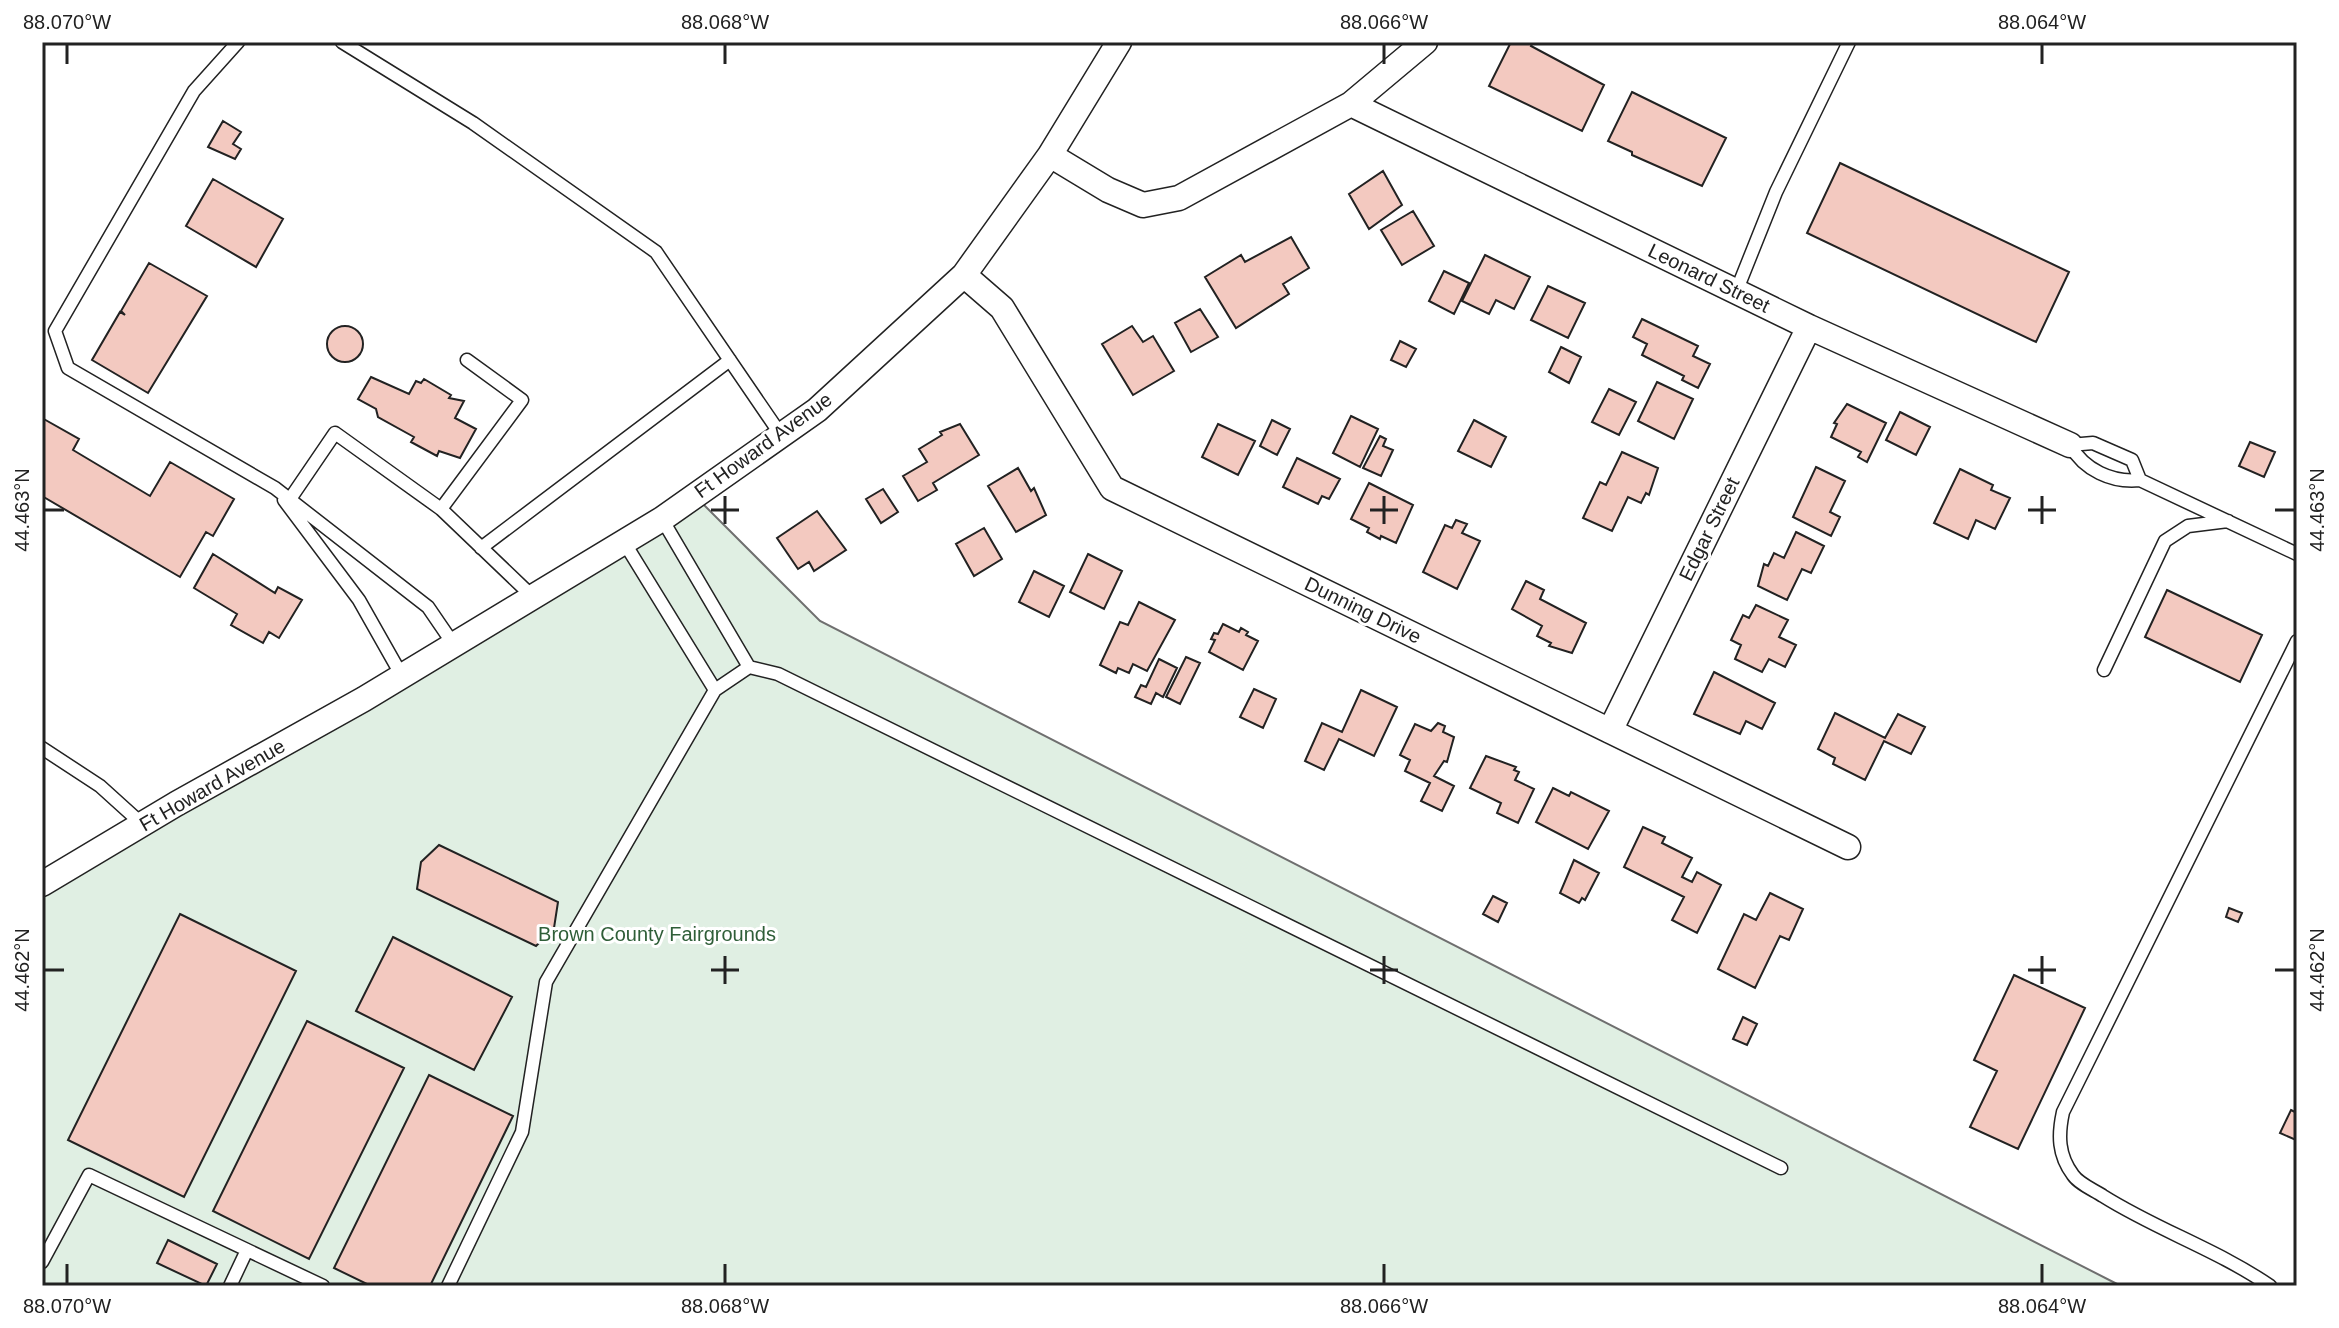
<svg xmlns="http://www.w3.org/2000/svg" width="2339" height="1328" font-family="Helvetica,sans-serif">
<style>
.green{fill:#e0efe3;stroke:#6f6f6f;stroke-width:2}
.building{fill:#f3c9c0;stroke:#222;stroke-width:2}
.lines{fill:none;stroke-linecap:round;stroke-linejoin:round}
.service-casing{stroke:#222;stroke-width:15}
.minor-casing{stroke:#222;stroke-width:27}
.service{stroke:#fff;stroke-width:12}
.minor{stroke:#fff;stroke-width:24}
.ticks{fill:none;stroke:#222;stroke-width:3}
.labels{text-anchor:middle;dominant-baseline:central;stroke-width:6;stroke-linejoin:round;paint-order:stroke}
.street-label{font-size:20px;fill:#222;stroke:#fff}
.park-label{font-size:20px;fill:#2f5e38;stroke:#fff}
.neatline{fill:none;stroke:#222;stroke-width:3}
.ticks-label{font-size:20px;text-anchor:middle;fill:#222}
</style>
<rect width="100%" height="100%" fill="#fff"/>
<path class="green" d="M 695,496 L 820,621 L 2121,1286 L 42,1286 L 42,884 Z"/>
<path class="building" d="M 1511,42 L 1533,42 L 1531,46 L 1604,85 L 1582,131 L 1489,86 Z
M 1632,92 L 1726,138 L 1702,186 L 1632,155 L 1632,152 L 1608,141 Z
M 223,121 L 241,132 L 233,144 L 241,149 L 235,159 L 208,147 Z
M 1840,163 L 2069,272 L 2036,342 L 1807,233 Z
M 1383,171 L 1402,205 L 1369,229 L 1349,194 Z
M 213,179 L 283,219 L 256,267 L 186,226 Z
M 1413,211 L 1434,246 L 1402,265 L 1381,230 Z
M 1291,237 L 1309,268 L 1283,284 L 1289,294 L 1236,328 L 1205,277 L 1241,255 L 1245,262 Z
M 1485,255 L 1530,277 L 1514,309 L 1496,300 L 1489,314 L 1462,301 Z
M 149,263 L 207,296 L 148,393 L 92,360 L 120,312 L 125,315 L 121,311 Z
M 1444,271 L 1469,283 L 1454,314 L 1429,301 Z
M 1548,286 L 1585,303 L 1568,338 L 1531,320 Z
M 1200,309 L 1218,337 L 1191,352 L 1175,323 Z
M 1642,319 L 1698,346 L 1693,356 L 1710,364 L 1698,388 L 1682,380 L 1684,376 L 1642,355 L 1647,344 L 1633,337 Z
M327 344a18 18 0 1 1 36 0a18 18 0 1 1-36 0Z
M 1132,326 L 1143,342 L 1153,336 L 1174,371 L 1133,395 L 1102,344 Z
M 1400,341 L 1416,349 L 1406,367 L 1391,360 Z
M 1561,347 L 1581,357 L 1569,383 L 1549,372 Z
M 371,377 L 409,394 L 416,381 L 421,383 L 424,379 L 451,395 L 449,398 L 464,401 L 455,418 L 476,429 L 460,458 L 439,451 L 437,456 L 411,442 L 414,437 L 378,417 L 376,409 L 358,399 Z
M 1657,382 L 1693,399 L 1674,439 L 1638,421 Z
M 1609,389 L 1636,402 L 1619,435 L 1592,422 Z
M 1847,404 L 1886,423 L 1867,462 L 1858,457 L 1861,452 L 1831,437 L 1837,424 L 1834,423 Z
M 1900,412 L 1930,427 L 1916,455 L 1886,440 Z
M 1351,416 L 1378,429 L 1360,467 L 1333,453 Z
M 42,418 L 79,439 L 73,450 L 150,496 L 170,462 L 234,499 L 213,536 L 206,532 L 180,577 L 42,496 Z
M 1272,420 L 1290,429 L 1277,455 L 1260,446 Z
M 1474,420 L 1506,437 L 1491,467 L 1458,451 Z
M 960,424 L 979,455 L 933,483 L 937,490 L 918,501 L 903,476 L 927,462 L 919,449 L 942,435 L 940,432 Z
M 1218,424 L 1255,441 L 1238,475 L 1202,457 Z
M 1380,436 L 1386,439 L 1383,446 L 1393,450 L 1381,476 L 1363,468 Z
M 2250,442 L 2275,452 L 2264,477 L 2239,466 Z
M 1622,452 L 1658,468 L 1649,495 L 1646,493 L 1641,503 L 1628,497 L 1612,531 L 1583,518 L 1600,482 L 1606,485 Z
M 1297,458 L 1340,479 L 1329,499 L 1322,496 L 1318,504 L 1283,487 Z
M 1816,467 L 1845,481 L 1830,512 L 1840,517 L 1831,536 L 1793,517 Z
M 1018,468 L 1031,491 L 1034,488 L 1046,515 L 1016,532 L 988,486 Z
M 1960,469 L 1993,485 L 1991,490 L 2010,498 L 1995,529 L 1976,520 L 1968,539 L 1934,523 Z
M 1369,483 L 1413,505 L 1396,543 L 1381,536 L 1380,539 L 1367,532 L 1369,528 L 1351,519 Z
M 883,489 L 898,512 L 881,523 L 866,499 Z
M 817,511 L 846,550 L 814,571 L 809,562 L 798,569 L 777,538 Z
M 1456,520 L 1467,524 L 1462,533 L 1480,541 L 1457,589 L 1423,572 L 1445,525 L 1452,528 Z
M 984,528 L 1002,559 L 974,576 L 956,544 Z
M 1796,532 L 1824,546 L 1811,573 L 1802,569 L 1787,600 L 1758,586 L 1764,564 L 1768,566 L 1774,553 L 1784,558 Z
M 213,554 L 275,593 L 278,587 L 302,600 L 279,638 L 269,632 L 263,643 L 231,625 L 237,614 L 194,588 Z
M 1088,554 L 1122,571 L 1104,609 L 1070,592 Z
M 1034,571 L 1064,586 L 1049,617 L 1019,602 Z
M 1526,581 L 1544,590 L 1540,599 L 1586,623 L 1572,653 L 1549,646 L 1551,643 L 1537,636 L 1542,626 L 1512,609 Z
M 2167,590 L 2262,635 L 2240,682 L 2145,637 Z
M 1139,602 L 1175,620 L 1147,671 L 1133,664 L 1129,673 L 1118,668 L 1116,673 L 1100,665 L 1120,622 L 1128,625 Z
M 1756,605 L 1788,620 L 1779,637 L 1796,645 L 1785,667 L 1769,659 L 1762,672 L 1735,659 L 1741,645 L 1731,640 L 1743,615 L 1749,618 Z
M 1223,624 L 1239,632 L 1241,628 L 1248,632 L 1246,635 L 1258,641 L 1243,670 L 1209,652 L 1215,640 L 1211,639 L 1214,633 L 1218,634 Z
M 1186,657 L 1200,663 L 1180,704 L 1166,697 Z
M 1159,659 L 1177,668 L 1163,697 L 1156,693 L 1151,704 L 1135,697 L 1141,685 L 1146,687 Z
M 1714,672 L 1775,703 L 1762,729 L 1746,721 L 1740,734 L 1694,714 Z
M 1254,689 L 1276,699 L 1263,728 L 1240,717 Z
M 1361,690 L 1397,707 L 1374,756 L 1339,739 L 1324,770 L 1305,761 L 1322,723 L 1342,732 Z
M 1835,713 L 1885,738 L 1898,714 L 1925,727 L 1911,754 L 1884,741 L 1865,780 L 1833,764 L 1835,758 L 1818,749 Z
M 1438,723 L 1445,726 L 1443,732 L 1454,737 L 1447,762 L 1444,761 L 1434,776 L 1454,786 L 1442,811 L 1421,801 L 1430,783 L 1405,771 L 1410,760 L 1400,755 L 1415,724 L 1431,731 Z
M 1486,756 L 1516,767 L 1514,770 L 1519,772 L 1515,780 L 1534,789 L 1518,823 L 1497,813 L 1501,803 L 1470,788 Z
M 1553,788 L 1569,796 L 1571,792 L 1609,811 L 1588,849 L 1536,822 Z
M 1643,827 L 1665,837 L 1662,843 L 1692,858 L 1682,877 L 1692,882 L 1697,872 L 1721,885 L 1697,933 L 1672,920 L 1684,897 L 1624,867 Z
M 439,845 L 558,902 L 554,928 L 536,946 L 417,889 L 421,862 Z
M 1574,860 L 1599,873 L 1585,900 L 1582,898 L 1579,903 L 1560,893 Z
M 1770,893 L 1803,909 L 1789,940 L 1780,936 L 1755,988 L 1718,969 L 1744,914 L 1756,920 Z
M 1493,896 L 1507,903 L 1498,922 L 1483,914 Z
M 2229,908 L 2242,913 L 2238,922 L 2226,917 Z
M 180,914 L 296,971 L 184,1197 L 68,1140 Z
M 393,937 L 512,997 L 474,1070 L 356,1011 Z
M 2014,975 L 2085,1008 L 2018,1149 L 1970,1127 L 1997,1071 L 1974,1060 Z
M 1743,1017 L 1757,1024 L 1747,1045 L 1733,1039 Z
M 307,1021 L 404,1068 L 309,1259 L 213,1211 Z
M 429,1075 L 513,1116 L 430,1286 L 371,1286 L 334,1268 Z
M 2291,1110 L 2297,1113 L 2296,1140 L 2280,1133 Z
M 168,1240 L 217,1264 L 206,1286 L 157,1263 Z"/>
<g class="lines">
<defs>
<path id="service" d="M 238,42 L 194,91 L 55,331 L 68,368 L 275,488 L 428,607 L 454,645
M 342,42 L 473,123 L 656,252 L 781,435
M 1736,292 L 1776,192 L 1849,42
M 2093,443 L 2132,460 L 2140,480 C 2112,483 2084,470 2070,445 Z
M 2140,480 L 2297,554
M 290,499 L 335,433 L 441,509 L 533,597
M 284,500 L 359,600 L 402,676
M 441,509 L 522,400 L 467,360
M 662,519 L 749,667
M 624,542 L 715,690
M 481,548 L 730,360
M 2104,670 L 2165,541 L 2188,526 L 2228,521
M 42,748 L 100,786 L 142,824
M 42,1262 L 89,1175 L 323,1286
M 230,1286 L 247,1250
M 448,1286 L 522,1132 L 546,982 L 715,690 L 749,667 L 778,674 L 1781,1168
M 2270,1286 C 2218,1250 2157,1230 2103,1196 C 2094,1190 2079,1184 2073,1175 C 2058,1155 2058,1135 2063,1112 L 2297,641"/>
<path id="minor" d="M 1351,104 L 1809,327 L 2070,445
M 1050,155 L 1119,42
M 964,275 L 1002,308 L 1112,488 L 1848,847
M 1610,731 L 1809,327
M 42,884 L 176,804 L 364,699 L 662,519 L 817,410 L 964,275 L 1050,155 L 1108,190 L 1143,205 L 1179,198 L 1351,104 L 1425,42"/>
</defs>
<use href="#service" class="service-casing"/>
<use href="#minor" class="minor-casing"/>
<use href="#service" class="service"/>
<use href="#minor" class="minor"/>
</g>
<path class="ticks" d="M 67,44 L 67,64M 725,44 L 725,64M 1384,44 L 1384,64M 2042,44 L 2042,64M 725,496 L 725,524M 1384,496 L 1384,524M 2042,496 L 2042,524M 44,510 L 64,510M 711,510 L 739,510M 1370,510 L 1398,510M 2028,510 L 2056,510M 2275,510 L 2295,510M 725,956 L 725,984M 1384,956 L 1384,984M 2042,956 L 2042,984M 44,970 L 64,970M 711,970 L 739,970M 1370,970 L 1398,970M 2028,970 L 2056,970M 2275,970 L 2295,970M 67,1264 L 67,1284M 725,1264 L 725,1284M 1384,1264 L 1384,1284M 2042,1264 L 2042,1284"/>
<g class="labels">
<g class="street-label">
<text transform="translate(1709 278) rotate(26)">Leonard Street</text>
<text transform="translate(763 445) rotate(-36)">Ft Howard Avenue</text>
<text transform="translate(1709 529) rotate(-64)">Edgar Street</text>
<text transform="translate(1363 610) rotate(26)">Dunning Drive</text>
<text transform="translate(212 785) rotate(-30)">Ft Howard Avenue</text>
</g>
<g class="park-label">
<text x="657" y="934">Brown County Fairgrounds</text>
</g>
</g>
<rect width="2339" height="1328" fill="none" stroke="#ffffff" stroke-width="88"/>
<rect x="44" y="44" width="2251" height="1240" class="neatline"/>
<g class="ticks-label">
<text x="67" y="29">88.070°W</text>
<text x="725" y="29">88.068°W</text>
<text x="1384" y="29">88.066°W</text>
<text x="2042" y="29">88.064°W</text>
<text transform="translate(22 510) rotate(-90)" y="7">44.463°N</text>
<text transform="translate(2317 510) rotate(-90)" y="7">44.463°N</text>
<text transform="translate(22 970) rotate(-90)" y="7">44.462°N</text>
<text transform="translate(2317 970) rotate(-90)" y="7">44.462°N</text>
<text x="67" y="1313">88.070°W</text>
<text x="725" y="1313">88.068°W</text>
<text x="1384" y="1313">88.066°W</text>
<text x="2042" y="1313">88.064°W</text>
</g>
</svg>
